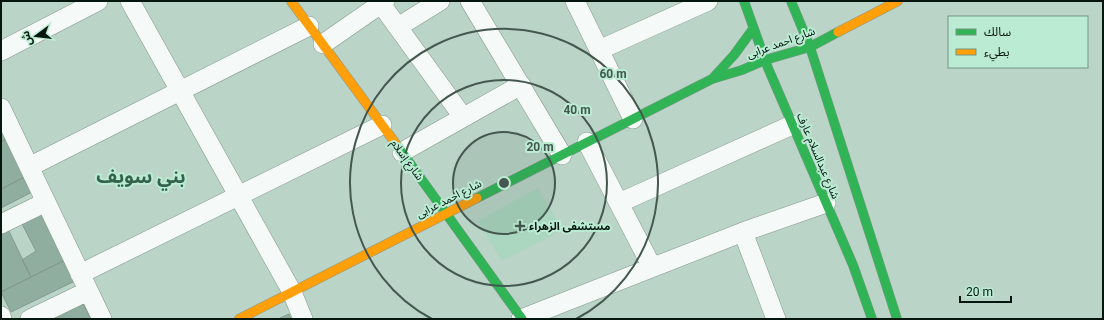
<svg xmlns="http://www.w3.org/2000/svg" width="1104" height="320" font-family="Roboto,'Noto Sans Arabic',sans-serif">
<style>
.built{fill:#abd6c0}
.building{fill:#8fae9f;stroke:#85998f}
.lines{fill:none;stroke-linecap:round;stroke-linejoin:round}
.street-casing{stroke:#84988e;stroke-width:20}
.fast-casing{stroke:#84988e;stroke-width:10}
.slow-casing{stroke:#84988e;stroke-width:10}
.street{stroke:#f5f9f7;stroke-width:19}
.fast{stroke:#30b455;stroke-width:9}
.slow{stroke:#ff9f0a;stroke-width:9}
.ring{fill:none;stroke:#44584f;stroke-width:2}
.poi-dot{fill:#44584f;stroke:#bbecd3;stroke-width:1.5}
.labels{text-anchor:middle;dominant-baseline:central;stroke-width:4;stroke-linejoin:round;paint-order:stroke}
.street-label{font-size:11px;fill:#05160e;stroke:#bbecd3}
.poi-label{font-size:11px;font-weight:bold;fill:#05160e;stroke:#bbecd3;text-anchor:start}
.town-label{font-size:19px;font-weight:bold;fill:#35624c;stroke:#bbecd3}
.centre{fill:#44584f;stroke:#bbecd3;stroke-width:2}
.ring-label{font-size:12px;text-anchor:middle;font-weight:bold;fill:#44584f;stroke:#bbecd3;stroke-width:4;stroke-linejoin:round;paint-order:stroke}
</style>
<rect width="100%" height="100%" fill="#bad4c7"/>
<path class="built" d="M 538,188 L 562,230 L 502,261 L 477,221 Z"/>
<path class="building" d="M 1,121 L 9,137 L 1,142 Z
M 9,137 L 29,175 L 1,189 L 1,142 Z
M 29,175 L 36,190 L 1,208 L 1,189 Z
M 42,208 L 67,259 L 31,277 L 22,260 L 36,251 L 20,220 Z
M 6,225 L 31,277 L 1,292 L 1,227 Z
M 67,259 L 77,280 L 11,312 L 1,292 Z
M 81,300 L 91,319 L 45,319 Z
M 289,314 L 291,319 L 278,319 Z"/>
<g class="lines">
<defs>
<path id="street" d="M 130,1 L 292,292 L 303,319
M 470,1 L 562,155
M 575,1 L 633,119
M 381,4 L 463,117
M 398,27 L 440,1
M 323,44 L 385,1
M 599,50 L 708,1
M 1,51 L 98,1
M 1,108 L 102,319
M 587,142 L 652,267
M 402,152 L 521,85
M 29,167 L 309,26
M 619,203 L 792,125
M 1,224 L 46,202
M 743,232 L 776,319
M 80,274 L 382,125
M 1,316 L 2,319
M 30,319 L 88,291
M 521,319 L 743,232 L 826,203"/>
<path id="fast" d="M 744,1 L 768,68 L 853,265 L 872,319
M 791,1 L 810,47 L 897,319
M 713,78 L 734,55 L 753,29
M 396,144 L 522,319
M 477,198 L 712,79 L 742,70 L 765,60 L 810,47 L 838,32"/>
<path id="slow" d="M 291,1 L 396,144
M 838,32 L 898,1
M 239,319 L 477,198"/>
</defs>
<use href="#street" class="street-casing"/>
<use href="#fast" class="fast-casing"/>
<use href="#slow" class="slow-casing"/>
<use href="#street" class="street"/>
<use href="#fast" class="fast"/>
<use href="#slow" class="slow"/>
</g>
<circle cx="504" cy="183" r="51" fill="#44584f" fill-opacity=".12"/>
<g class="ring">
<circle cx="504" cy="183" r="51"/>
<circle cx="504" cy="183" r="103"/>
<path d="M432 319A154 154 0 1 1 576 319"/>
</g>
<path class="poi-dot" d="M518 220h4v4h4v4h-4v4h-4v-4h-4v-4h4z"/>
<g class="labels">
<g class="street-label">
<text transform="translate(781 43) rotate(-20)">شارع احمد عرابى</text>
<text transform="translate(818 156) rotate(67)">شارع عبدالسلام عارف</text>
<text transform="translate(407 160) rotate(54)">شارع إسلام</text>
<text transform="translate(449 199) rotate(-27)">شارع احمد عرابى</text>
</g>
<g class="poi-label">
<text x="529" y="226">مستشفى الزهراء</text>
</g>
<g class="town-label">
<text x="141" y="176">بني سويف</text>
</g>
</g>
<circle cx="504" cy="183" r="6" class="centre"/>
<g class="ring-label">
<text x="613" y="78">60 m</text>
<text x="577" y="114">40 m</text>
<text x="540" y="151">20 m</text>
</g>
<rect width="1104" height="320" fill="none" stroke="#05160e" stroke-width="4"/>
<rect x="948" y="16" width="140" height="52" fill="#bbecd3" stroke="#729684"/>
<rect x="956" y="29" width="20" height="6" fill="#30b455" stroke="#729684"/>
<text x="984" y="36" font-size="12" fill="#05160e">سالك</text>
<rect x="956" y="49" width="20" height="6" fill="#ff9f0a" stroke="#729684"/>
<text x="984" y="56" font-size="12" fill="#05160e">بطيء</text>
<g transform="translate(36 36) rotate(255)" stroke="#bbecd3" stroke-width="3" paint-order="stroke">
<path d="M0-3L7 15L0 10L-7 15Z" fill="#05160e"/>
<text y="-6" font-size="11" font-weight="bold" text-anchor="middle" fill="#05160e">ش</text>
</g>
<path d="M960 296v6h51v-6" fill="none" stroke="#05160e" stroke-width="2"/>
<text x="966" y="296" font-size="12" fill="#05160e" stroke="#bbecd3" stroke-width="3" paint-order="stroke">20 m</text>
</svg>
